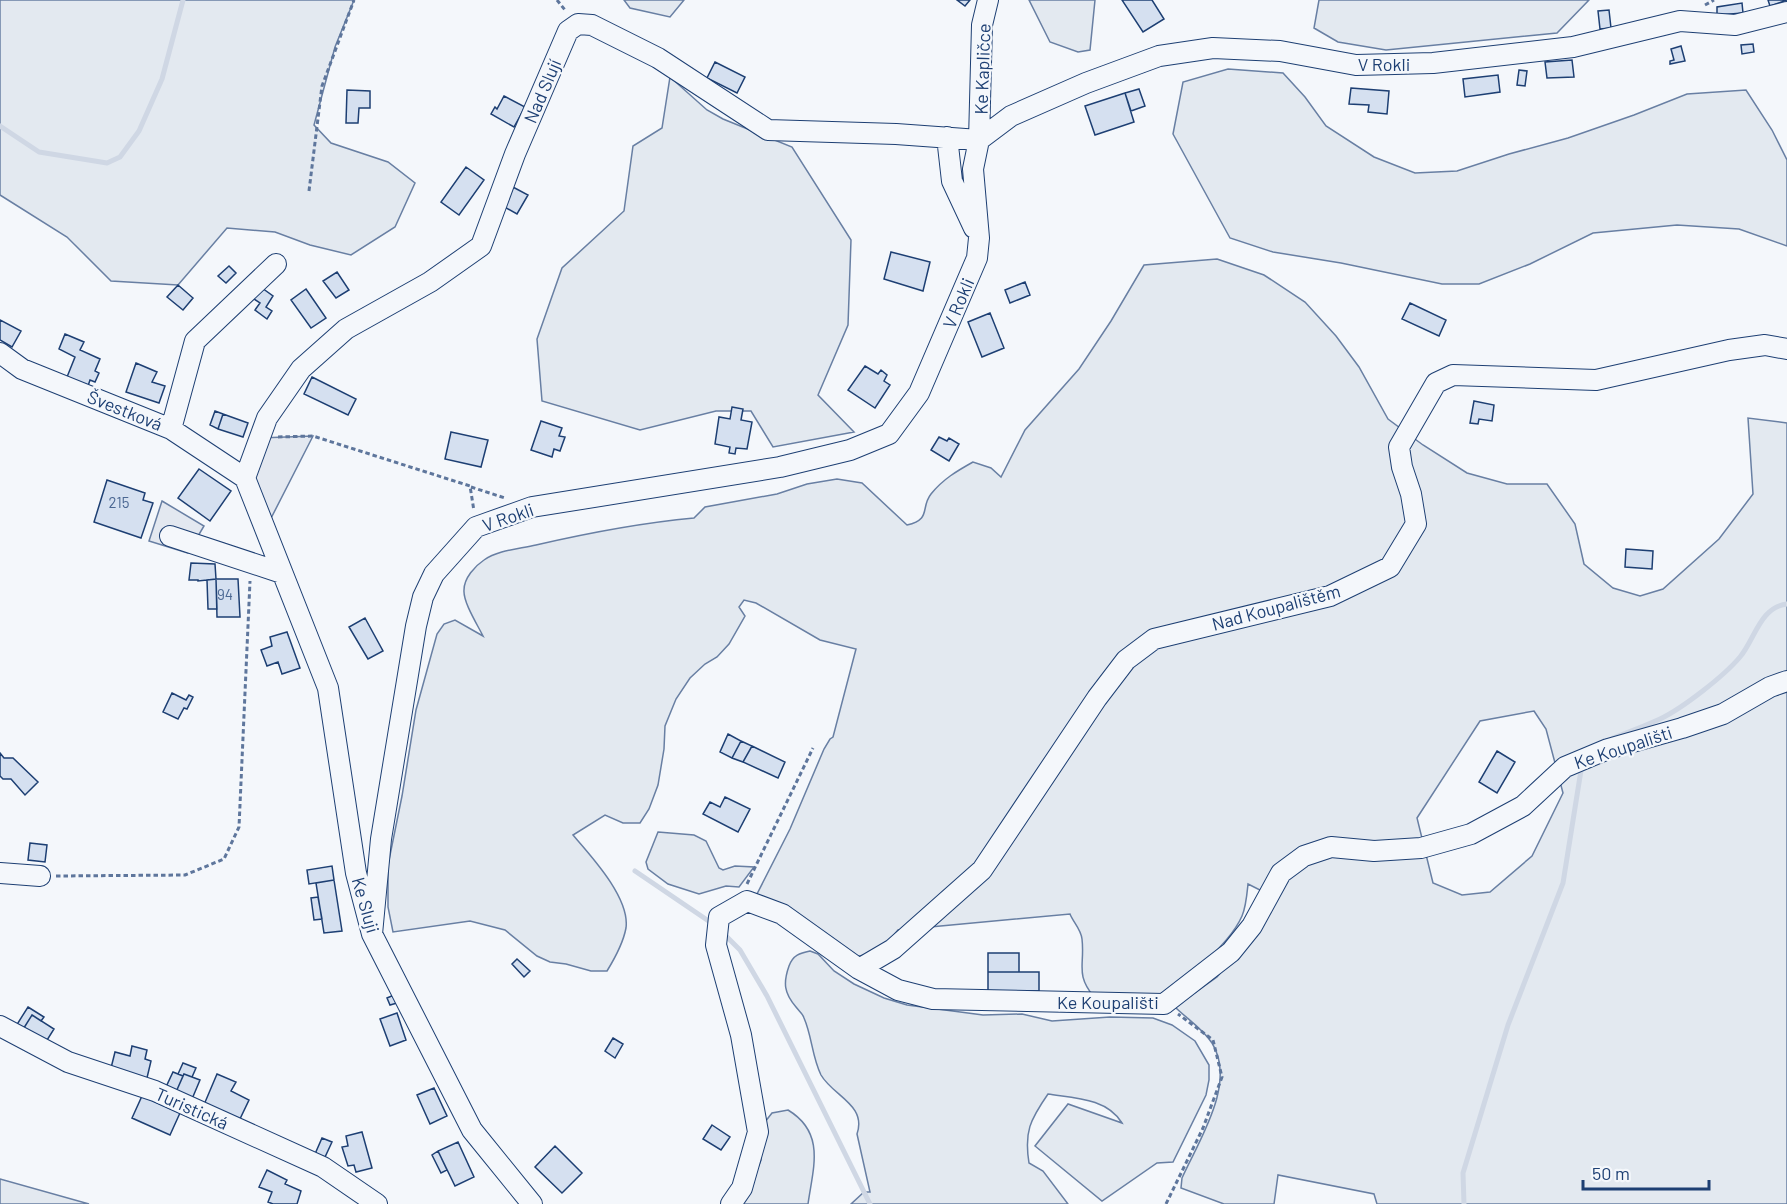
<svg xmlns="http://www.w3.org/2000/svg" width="1787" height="1204" font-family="Barlow,sans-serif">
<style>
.green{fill:#e3e9f0;stroke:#687fa3;stroke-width:1.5;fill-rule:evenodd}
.parking{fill:#e3e8f0;stroke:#687fa3;stroke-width:1.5}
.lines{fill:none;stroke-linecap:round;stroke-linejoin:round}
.stream{stroke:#cfd7e4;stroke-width:5}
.building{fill:#d5e0f0;stroke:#1d3f73;stroke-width:1.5}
.minor-casing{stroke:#1d3f73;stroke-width:22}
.path{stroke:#5e769c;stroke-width:3;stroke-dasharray:4.5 3;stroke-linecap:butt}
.minor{stroke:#f4f7fb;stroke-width:20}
.labels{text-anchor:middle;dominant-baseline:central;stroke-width:4.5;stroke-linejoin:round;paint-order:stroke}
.number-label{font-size:15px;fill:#4b6792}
.street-label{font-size:18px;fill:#1d3f73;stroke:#f4f7fb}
</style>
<rect width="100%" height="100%" fill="#f4f7fb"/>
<path class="green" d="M 0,0 L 354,0 L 335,47 L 314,125 L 331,143 L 388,162 L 415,183 L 395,227 L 351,255 L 310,245 L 275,232 L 227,228 L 178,285 L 111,281 L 67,237 L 0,195 Z
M 624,0 L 684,0 L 670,17 L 630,8 Z
M 1029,0 L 1095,0 L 1090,50 L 1078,52 L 1050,42 Z
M 1319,0 L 1589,0 L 1557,33 L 1386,50 L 1338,42 L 1314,28 Z
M 1228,69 L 1283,73 L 1305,97 L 1326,126 L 1374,157 L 1415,173 L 1457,171 L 1509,154 L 1568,138 L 1634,115 L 1687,94 L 1746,90 L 1772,130 L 1787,160 L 1787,246 L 1739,229 L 1677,225 L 1593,233 L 1530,264 L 1479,284 L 1442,284 L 1341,263 L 1273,252 L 1230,238 L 1173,134 L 1183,82 Z
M 670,77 L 707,110 L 723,119 L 792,147 L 851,240 L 848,325 L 818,395 L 854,432 L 773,447 L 751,411 L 716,411 L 640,430 L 542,401 L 537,339 L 562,268 L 624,211 L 633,146 L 662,128 Z
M 1217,259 L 1264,275 L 1305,302 L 1336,336 L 1359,367 L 1388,419 L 1423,445 L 1467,473 L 1507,484 L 1547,484 L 1575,524 L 1584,564 L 1613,588 L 1640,596 L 1663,589 L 1719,539 L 1753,494 L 1748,418 L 1787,423 L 1787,1204 L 1377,1204 L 1374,1194 L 1278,1175 L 1274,1204 L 1224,1204 L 1181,1188 L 1182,1178 C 1199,1140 1237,1083 1212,1043 C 1203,1029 1186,1018 1175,1007 L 1217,977 L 1252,935 L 1272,896 L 1248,884 C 1247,894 1246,907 1242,916 C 1230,944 1177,994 1146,999 C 1130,1001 1110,997 1094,997 C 1075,974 1085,965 1082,939 C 1081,929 1073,922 1070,914 L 898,930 C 887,945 869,957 851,957 L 756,896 L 790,829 L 824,749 L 830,739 L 833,737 L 856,649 L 820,640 L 756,603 L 744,600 L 739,607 L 745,616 L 729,644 L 717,657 L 705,664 L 690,678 L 676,699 L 665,726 L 664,749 L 658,785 L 649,809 L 640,823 L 623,823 L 605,815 L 573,835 C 592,857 630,898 626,928 C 623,944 615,958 607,971 L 591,971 L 566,964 L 550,962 L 537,956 L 505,930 L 470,921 L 393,932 L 388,907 L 388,865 L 402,796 L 416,710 L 437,634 L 444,624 L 455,620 L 483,636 C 477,624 463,602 464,590 C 464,578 475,566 484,560 C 498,550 519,549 536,545 C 588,533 640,523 694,518 L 705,507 L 777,494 L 807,484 L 837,479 L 862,483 L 907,525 C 932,519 920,508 931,494 C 943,479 957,471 973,462 L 991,468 L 1001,477 L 1025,430 L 1079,369 L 1111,321 L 1144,265 ZM 1534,711 L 1546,729 L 1563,793 L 1532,856 L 1490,892 L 1462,895 L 1433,883 L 1417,818 L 1480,721 Z
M 658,832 L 694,835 L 706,841 L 719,868 L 723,870 L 735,866 L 754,867 L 739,887 L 726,886 L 699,894 L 668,884 L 648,869 L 646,862 Z
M 810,951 L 818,954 L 834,971 L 854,984 L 884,998 L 907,1005 L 983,1015 L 1022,1014 L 1052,1021 L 1110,1017 L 1153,1018 L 1172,1025 L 1195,1041 L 1209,1065 L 1209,1080 L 1206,1095 L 1173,1162 L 1157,1163 L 1102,1201 L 1035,1146 L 1068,1104 L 1122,1123 C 1107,1098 1074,1098 1048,1094 C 1030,1120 1024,1132 1029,1163 L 1043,1171 L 1068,1204 L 851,1204 L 864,1192 L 870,1192 L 857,1134 C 867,1105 833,1096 821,1075 C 812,1057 812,1036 804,1018 C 803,1014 799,1011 796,1007 C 784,993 783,983 789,966 C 793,955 800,953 810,951 Z
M 788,1110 C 826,1133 813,1168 808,1204 L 743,1204 L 761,1160 L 761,1127 L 772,1113 Z
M 0,1179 L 89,1204 L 0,1204 Z"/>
<path class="parking" d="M 313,436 L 265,530 L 245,478 L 259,438 Z
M 162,501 L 204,526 L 188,553 L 149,541 Z"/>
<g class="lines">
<path class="stream" d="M 0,126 L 39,152 L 107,163 L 120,157 L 139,131 L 162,79 L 183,0
M 1613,738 C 1629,732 1645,726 1660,719 C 1683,708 1724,676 1740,657 C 1755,639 1760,607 1787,604
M 635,871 L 713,924
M 722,932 L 740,950 L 767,996 L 870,1204
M 1464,1204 L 1463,1173 L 1508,1025 L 1563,883 L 1582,764"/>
</g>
<path class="building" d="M 957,0 L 970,0 L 965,6 Z
M 1122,0 L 1152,0 L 1164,19 L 1143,32 Z
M 1768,0 L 1787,0 L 1770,6 Z
M 1742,3 L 1743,13 L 1717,15 L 1717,7 Z
M 1609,10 L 1611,28 L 1600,29 L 1598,11 Z
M 1753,44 L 1754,52 L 1742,54 L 1741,45 Z
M 1681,46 L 1685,61 L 1670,64 L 1670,61 L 1674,60 L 1671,49 Z
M 1572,60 L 1574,77 L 1547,78 L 1545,62 Z
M 715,62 L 745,77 L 737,93 L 707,78 Z
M 1519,70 L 1527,71 L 1525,86 L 1517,85 Z
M 1498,75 L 1500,92 L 1465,97 L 1463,79 Z
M 1351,88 L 1389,91 L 1387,114 L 1368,112 L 1369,105 L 1349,104 Z
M 1139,89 L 1145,106 L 1131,111 L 1125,93 Z
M 347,90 L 370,91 L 370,108 L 359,108 L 358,123 L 346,123 Z
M 1125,93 L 1134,122 L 1095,135 L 1085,106 Z
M 504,96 L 525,107 L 514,127 L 491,114 L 495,107 L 497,109 Z
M 466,167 L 484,180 L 459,215 L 441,202 Z
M 511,186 L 528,195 L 517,214 L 501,205 Z
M 891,252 L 930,262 L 923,291 L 884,279 Z
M 229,266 L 236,273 L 226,283 L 218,276 Z
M 337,272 L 349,290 L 336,298 L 323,281 Z
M 1025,282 L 1030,295 L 1010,303 L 1005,290 Z
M 178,285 L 193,298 L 183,310 L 167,297 Z
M 262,288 L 273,296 L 266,307 L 272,311 L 267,319 L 255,310 L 260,303 L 251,297 Z
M 306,289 L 326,318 L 311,328 L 291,300 Z
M 1410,303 L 1446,320 L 1439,336 L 1402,319 Z
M 990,313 L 1004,348 L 982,357 L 968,322 Z
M 0,320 L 21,331 L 12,347 L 0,340 Z
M 65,334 L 84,342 L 80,350 L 100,359 L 95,371 L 99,373 L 95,382 L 90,380 L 88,386 L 67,377 L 75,357 L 59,349 Z
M 136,363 L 157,372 L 152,382 L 165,386 L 159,403 L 126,392 Z
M 865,366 L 878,374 L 881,370 L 887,375 L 884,381 L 890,385 L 875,408 L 848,390 Z
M 312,377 L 356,399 L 348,415 L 304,394 Z
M 1474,401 L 1494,405 L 1492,421 L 1479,419 L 1478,424 L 1470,423 Z
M 732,407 L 743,409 L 741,420 L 752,422 L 747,449 L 736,448 L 735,454 L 729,453 L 730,447 L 715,444 L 719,417 L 730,419 Z
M 215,411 L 223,414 L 218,429 L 210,425 Z
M 223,414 L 248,423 L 243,437 L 218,429 Z
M 541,421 L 562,428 L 559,436 L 565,437 L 560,451 L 554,449 L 552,457 L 531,450 Z
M 451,432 L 488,440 L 481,467 L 445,459 Z
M 939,437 L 947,441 L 949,438 L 959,444 L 949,461 L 931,450 Z
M 199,469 L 231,491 L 210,521 L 178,498 Z
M 107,480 L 145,493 L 143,500 L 153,503 L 141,538 L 94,522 Z
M 1626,549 L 1653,551 L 1652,569 L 1625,567 Z
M 191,563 L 215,564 L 216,579 L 198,581 L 198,580 L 189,580 Z
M 216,579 L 217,609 L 208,609 L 207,580 Z
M 216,579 L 238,579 L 240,617 L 217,617 Z
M 365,618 L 383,651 L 368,659 L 349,627 Z
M 287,632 L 300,668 L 282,674 L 278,662 L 267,666 L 261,650 L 272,646 L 270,637 Z
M 172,693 L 186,700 L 189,695 L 193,697 L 187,709 L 184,708 L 178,719 L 163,712 Z
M 728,734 L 741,741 L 732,758 L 720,752 Z
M 741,741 L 752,746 L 743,762 L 732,758 Z
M 752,746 L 785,762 L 778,778 L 743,762 Z
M 1497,751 L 1515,762 L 1497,793 L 1479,782 Z
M 0,753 L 4,758 L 13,758 L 38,782 L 25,795 L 11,779 L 3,779 L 0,776 Z
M 725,797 L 750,809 L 738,832 L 703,814 L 710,802 L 720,807 Z
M 30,843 L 47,845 L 45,862 L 28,860 Z
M 332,866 L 334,880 L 309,884 L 307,870 Z
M 334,880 L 342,931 L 324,933 L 316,883 Z
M 318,897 L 322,919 L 314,920 L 311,898 Z
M 988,953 L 1019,953 L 1019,972 L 988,972 Z
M 517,959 L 530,971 L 524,977 L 512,964 Z
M 988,972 L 1039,972 L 1039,991 L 988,991 Z
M 394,995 L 397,1003 L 390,1005 L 387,998 Z
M 28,1007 L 44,1017 L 41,1021 L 32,1015 L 22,1031 L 16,1026 Z
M 397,1013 L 406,1040 L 390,1046 L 380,1019 Z
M 32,1015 L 54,1029 L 44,1045 L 22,1031 Z
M 613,1038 L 623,1044 L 615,1058 L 605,1051 Z
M 132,1046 L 147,1050 L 145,1059 L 151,1061 L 146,1082 L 110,1072 L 115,1052 L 130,1056 Z
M 183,1063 L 196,1068 L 192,1077 L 184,1074 L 183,1076 L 178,1074 Z
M 173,1072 L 183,1076 L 176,1092 L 166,1087 Z
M 184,1074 L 200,1080 L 192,1099 L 176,1092 Z
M 217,1074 L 236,1082 L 231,1091 L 249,1100 L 238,1123 L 203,1107 Z
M 434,1088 L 447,1116 L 430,1124 L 417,1095 Z
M 142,1096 L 180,1113 L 170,1135 L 132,1118 Z
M 712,1125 L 730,1137 L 721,1150 L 703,1139 Z
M 362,1132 L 372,1168 L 356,1172 L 354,1165 L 348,1166 L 342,1147 L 348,1146 L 346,1136 Z
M 322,1138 L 332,1142 L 325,1157 L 315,1154 Z
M 458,1142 L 474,1177 L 455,1186 L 438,1151 Z
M 555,1146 L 582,1173 L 562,1193 L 535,1167 Z
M 438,1151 L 447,1170 L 441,1173 L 432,1155 Z
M 267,1170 L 287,1180 L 285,1184 L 301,1191 L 297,1204 L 273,1204 L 268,1202 L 272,1192 L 259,1187 Z"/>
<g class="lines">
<defs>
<path id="minor" d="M 947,137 L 952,181 L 974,228
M 979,140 L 1011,116 L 1086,83 L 1159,56 L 1213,48 L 1280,51 L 1356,65 L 1433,63 L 1573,47 L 1680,21 L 1735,25 L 1787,12
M 0,353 L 22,369 L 171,429 L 245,478
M 171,429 L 195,341 L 276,264
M 245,478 L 267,418 L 301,369 L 346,329 L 430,282 L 481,246 L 515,154 L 568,31 L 578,24 L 592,25 L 658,58 L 768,130 L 896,134 L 979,140
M 245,478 L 328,688 L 356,873 L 372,934 L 472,1130 L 532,1204
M 170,536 L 282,573
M 0,873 L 40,876
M 372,934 L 381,839 L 416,626 L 423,597 L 434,574 L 476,527 L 532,507 L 780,467 L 850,450 L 889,434 L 919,393 L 977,258 L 979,238 L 973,169 L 979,140 L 982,25 L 988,0
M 859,969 L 893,949 L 982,870 L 1097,698 L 1126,660 L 1154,639 L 1330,596 L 1390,567 L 1416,524 L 1411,494 L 1402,467 L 1399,447 L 1436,383 L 1453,375 L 1596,380 L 1729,350 L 1765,345 L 1787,349
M 0,1026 L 68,1062 L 155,1091 L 323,1167 L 377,1204
M 731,1204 L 742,1188 L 758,1132 L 741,1035 L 716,945 L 719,917 L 747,901 L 782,914 L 859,969 L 898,990 L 933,999 L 1164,1004 L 1231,952 L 1252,926 L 1281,873 L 1304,856 L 1331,847 L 1374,851 L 1421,848 L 1471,834 L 1523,806 L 1565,767 L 1608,749 L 1682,728 L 1723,714 L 1770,687 L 1787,681"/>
</defs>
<use href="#minor" class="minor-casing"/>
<path class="path" d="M 557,0 L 565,10
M 1705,5 L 1714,0
M 309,191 L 322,86 L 354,0
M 278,437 L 313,436 L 470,486 L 474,511
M 471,487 L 505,498
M 56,876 L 185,875 L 224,859 L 239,827 L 250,581
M 747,884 L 813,748
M 1166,1204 L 1203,1128 L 1222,1077 L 1213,1040 L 1178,1014"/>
<use href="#minor" class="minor"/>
</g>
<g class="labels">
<g class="number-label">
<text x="119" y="502">215</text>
<text x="225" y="594">94</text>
</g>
<g class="street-label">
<text x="1384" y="64">V Rokli</text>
<text transform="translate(982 69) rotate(-88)">Ke Kapličce</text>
<text transform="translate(542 91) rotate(-67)">Nad Slují</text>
<text transform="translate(958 303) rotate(-67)">V Rokli</text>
<text transform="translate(125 410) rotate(22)">Švestková</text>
<text transform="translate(508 517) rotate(-19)">V Rokli</text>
<text transform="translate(1276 607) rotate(-15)">Nad Koupalištěm</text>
<text transform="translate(1623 747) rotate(-18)">Ke Koupališti</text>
<text transform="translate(366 905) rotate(74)">Ke Sluji</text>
<text x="1108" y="1002">Ke Koupališti</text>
<text transform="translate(192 1108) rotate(24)">Turistická</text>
</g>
</g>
<path d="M1583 1180v9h126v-9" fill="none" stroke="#1d3f73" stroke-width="3"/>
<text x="1592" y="1180" font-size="18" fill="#1d3f73" stroke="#f4f7fb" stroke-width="4.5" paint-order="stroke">50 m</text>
</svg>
